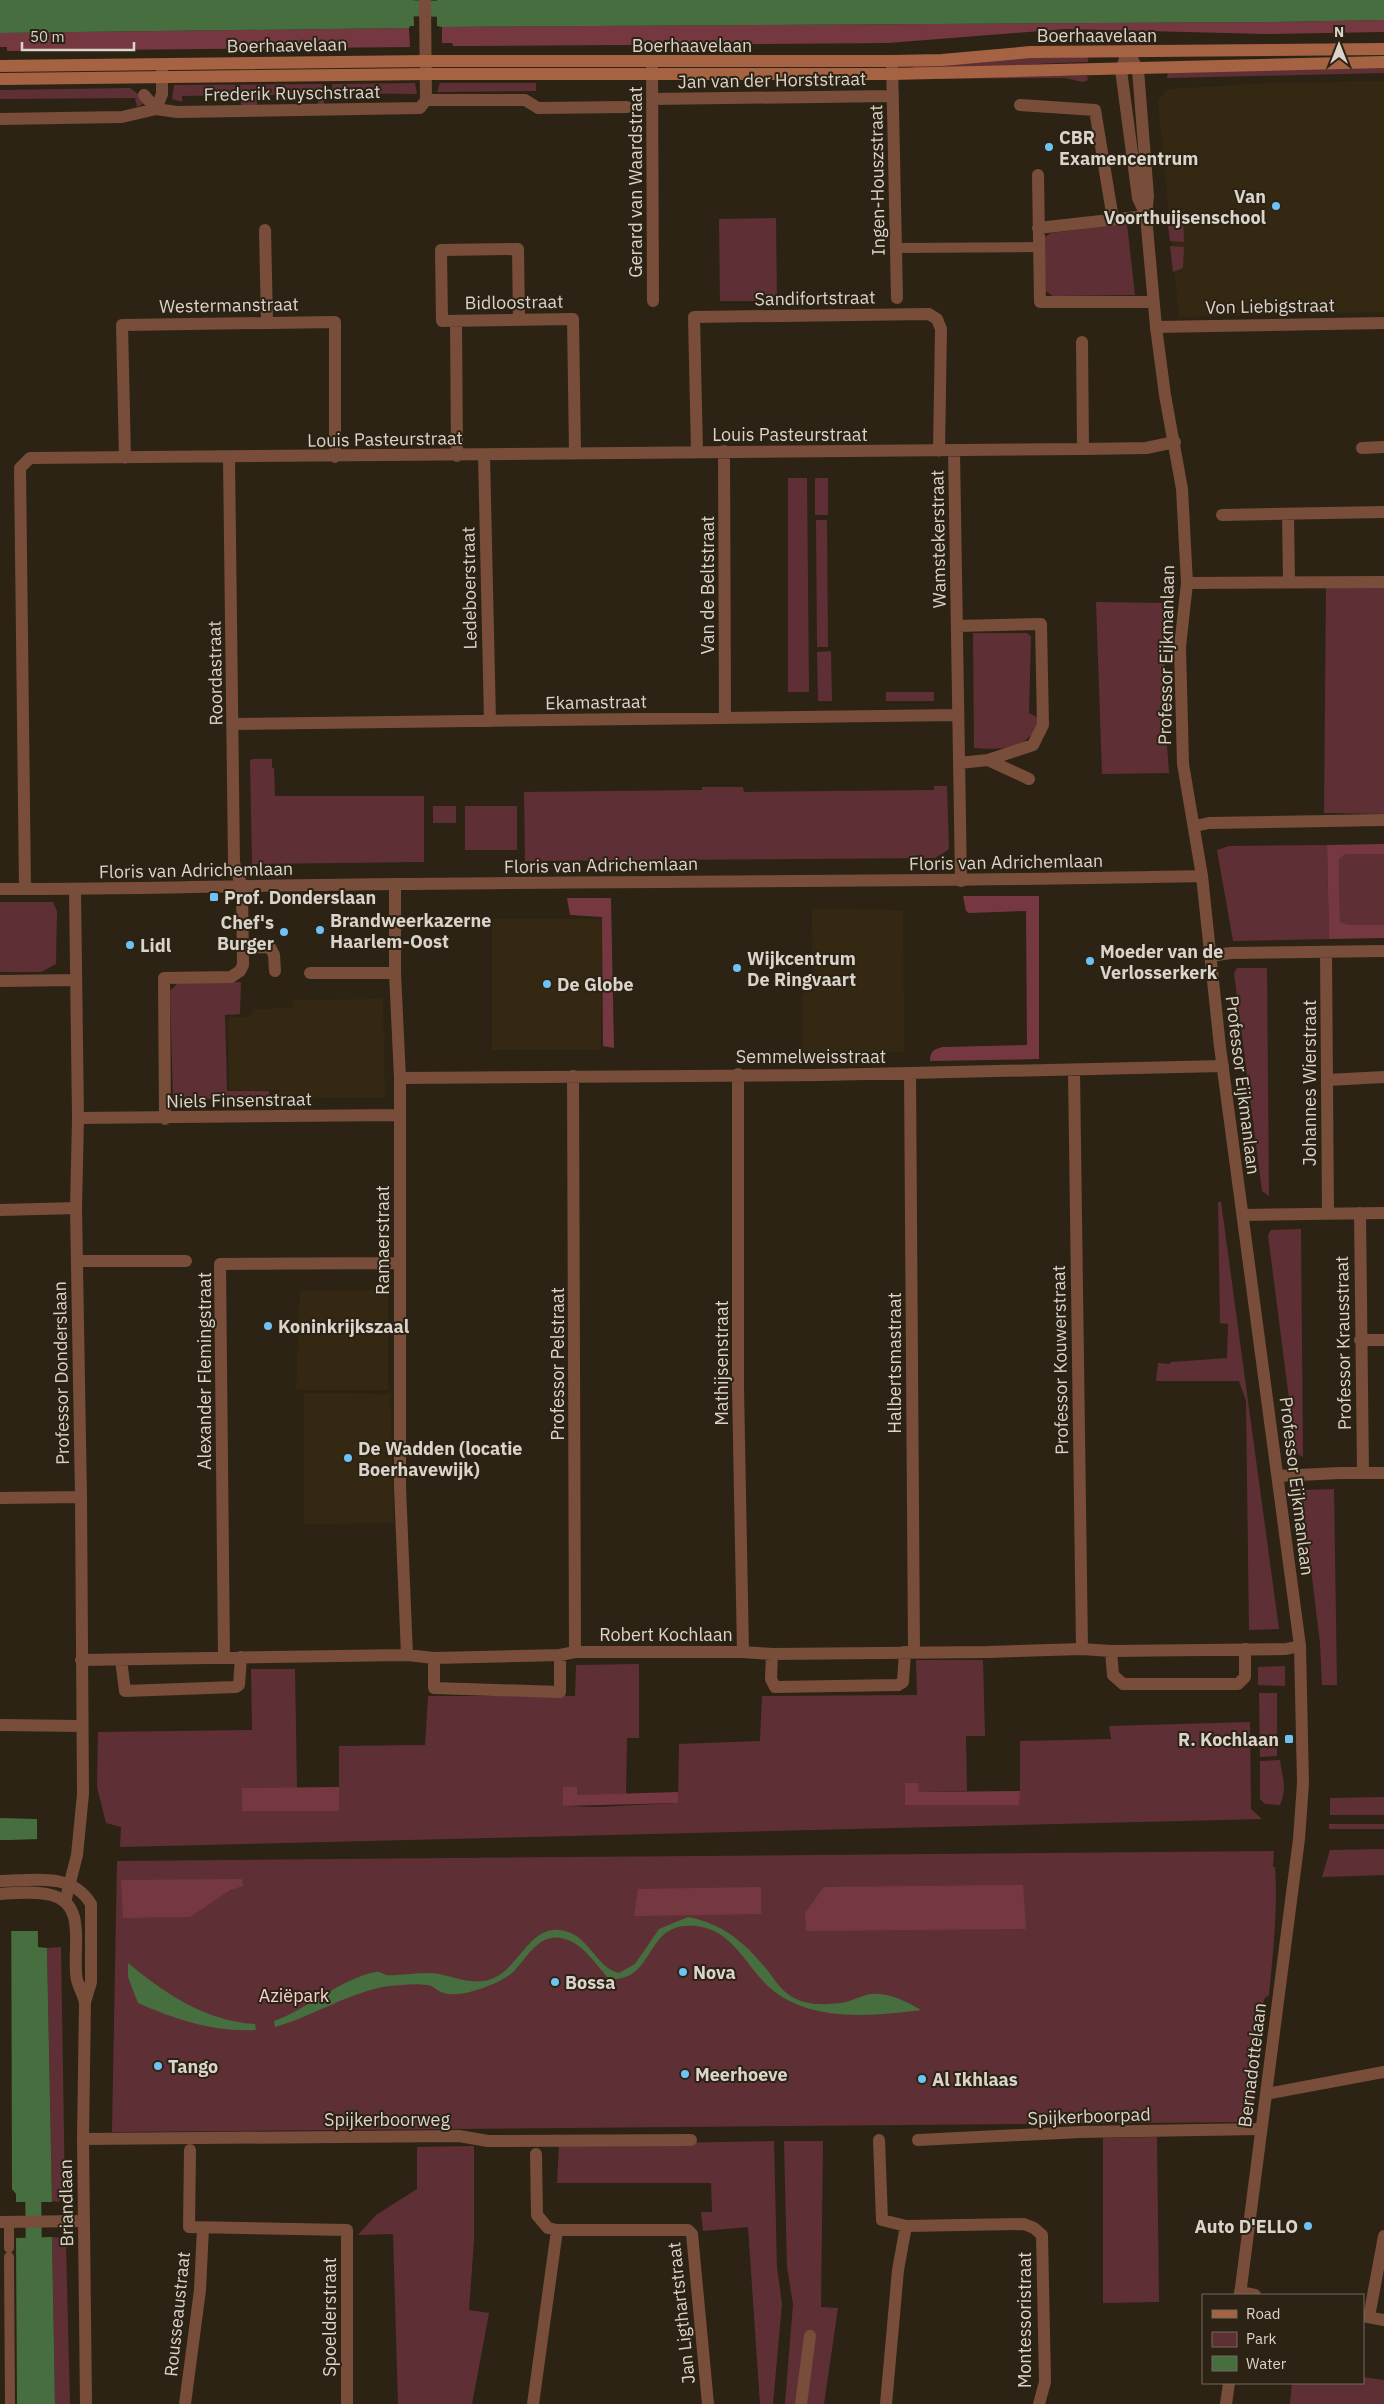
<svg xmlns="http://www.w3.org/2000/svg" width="1384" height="2404" font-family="'IBM Plex Sans',sans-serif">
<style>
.built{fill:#352813}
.green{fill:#5e3036}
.forest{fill:#753841}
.water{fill:#466e3f}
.pier{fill:#2c2315}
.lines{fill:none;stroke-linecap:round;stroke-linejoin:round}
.canal{stroke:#466e3f;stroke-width:16}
.pedestrian{stroke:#784d3a;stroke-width:10}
.minor{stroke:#784d3a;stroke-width:12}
.tertiary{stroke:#784d3a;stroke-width:12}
.secondary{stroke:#a66344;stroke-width:12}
.poi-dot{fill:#6fc2f4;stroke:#2c2315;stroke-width:2}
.labels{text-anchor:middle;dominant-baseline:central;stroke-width:4;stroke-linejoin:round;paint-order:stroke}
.street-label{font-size:18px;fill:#dbd4cb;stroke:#2c2315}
.poi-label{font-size:18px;font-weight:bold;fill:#dbd4cb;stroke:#2c2315;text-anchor:start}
.park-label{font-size:18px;fill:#f8d0d3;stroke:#2c2315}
</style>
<rect width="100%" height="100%" fill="#2c2315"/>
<path class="built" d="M 1381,81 L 1384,82 L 1384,312 L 1179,317 L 1158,101 L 1168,89 L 1270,83 Z
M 812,909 L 903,910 L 904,1052 L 803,1055 L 802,993 L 813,992 Z
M 492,919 L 602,919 L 601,1050 L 492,1050 Z
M 383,999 L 385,1098 L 279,1098 L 279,1090 L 229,1090 L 228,1017 L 251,1017 L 252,1009 L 292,1008 L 293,1000 Z
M 388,1290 L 388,1390 L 296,1390 L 300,1291 Z
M 304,1393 L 390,1394 L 394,1523 L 304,1524 Z"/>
<path class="green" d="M 1088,55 L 1088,62 C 1030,63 971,70 913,69 L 913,66 L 1021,56 Z
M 1384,66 L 1384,73 L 1167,78 L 1168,73 Z
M 1087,76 L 1088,80 L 1083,82 L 1065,78 L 922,79 L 921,77 Z
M 415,83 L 417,94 L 332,93 L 332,84 Z
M 440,83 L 536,83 L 536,91 L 437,92 Z
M 324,84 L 324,105 L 318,105 L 318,95 L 257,95 L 257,108 L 241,106 L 241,95 L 182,96 L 182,102 L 172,99 L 174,85 Z
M 130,88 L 142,97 L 143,104 L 137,107 L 135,98 L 0,99 L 0,90 Z
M 776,218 L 777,301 L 720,301 L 719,219 Z
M 1167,219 L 1183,220 L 1184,242 L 1170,241 Z
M 1127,224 L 1135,295 L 1053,296 L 1046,291 L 1043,238 L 1051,233 Z
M 1170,246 L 1184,247 L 1183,268 L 1173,272 Z
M 807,478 L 809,692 L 788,692 L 788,478 Z
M 815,478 L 828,478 L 828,515 L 815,515 Z
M 816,520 L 827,520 L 828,647 L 817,647 Z
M 1384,587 L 1384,814 L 1324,813 L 1326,588 Z
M 1096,602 L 1164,603 L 1165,718 L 1169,773 L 1102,774 Z
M 973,633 L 1027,633 L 1031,636 L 1029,713 L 1041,719 C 1030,749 1003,750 974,748 Z
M 831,651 L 832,701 L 818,701 L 817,652 Z
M 886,692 L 934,692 L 934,701 L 886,701 Z
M 253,759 L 272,759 L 272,768 L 274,768 L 275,796 L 424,796 L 424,862 L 252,864 L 250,761 Z
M 934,786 L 947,786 L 949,848 L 948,850 L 935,858 L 525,861 L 524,792 L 702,790 L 702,787 L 743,787 L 744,792 L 934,790 Z
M 433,806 L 456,806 L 456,823 L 433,823 Z
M 465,806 L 517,806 L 517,850 L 465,850 Z
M 1327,845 L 1329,939 L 1233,941 L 1217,850 L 1229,846 Z
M 1346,854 L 1384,854 L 1384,925 L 1350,925 L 1340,922 L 1339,858 Z
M 0,902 L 53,902 L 57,911 L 56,964 L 41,972 L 0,972 Z
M 1237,968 L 1267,968 L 1269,1196 L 1262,1191 L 1234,973 Z
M 241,982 L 240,1014 L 225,1015 L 227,1091 L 269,1091 L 269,1099 L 173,1099 L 170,991 L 178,983 Z
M 1218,1202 L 1221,1202 L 1279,1629 L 1249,1630 L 1246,1401 L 1239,1381 L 1156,1381 L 1158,1363 L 1169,1364 L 1171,1362 L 1227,1358 L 1228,1324 L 1220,1323 Z
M 1301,1229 L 1303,1457 L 1296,1453 L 1268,1235 L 1271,1230 Z
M 1334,1489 L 1337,1685 L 1322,1685 L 1320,1643 L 1302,1495 L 1305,1490 Z
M 916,1660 L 983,1660 L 985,1736 L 966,1736 L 967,1791 L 919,1792 L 906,1805 L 1020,1795 L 1020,1741 L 1111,1739 L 1109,1726 L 1250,1722 L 1251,1809 L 1262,1819 L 120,1847 L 121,1827 L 106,1823 L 97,1787 L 98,1732 L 252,1730 L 251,1669 L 295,1669 L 297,1788 L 242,1788 L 242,1811 L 339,1811 L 339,1746 L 425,1745 L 428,1696 L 575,1696 L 576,1665 L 639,1664 L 639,1738 L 627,1738 L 626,1795 L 577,1795 L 563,1787 L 563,1806 L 598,1807 L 678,1803 L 679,1744 L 760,1741 L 762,1696 L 917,1695 Z
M 1285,1666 L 1285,1686 L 1258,1685 L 1258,1667 Z
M 1259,1693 L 1277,1693 L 1277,1756 L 1260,1757 Z
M 1280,1760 C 1282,1779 1288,1785 1280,1805 L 1265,1804 L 1260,1799 L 1260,1761 Z
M 1384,1797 L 1384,1815 L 1330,1815 L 1330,1798 Z
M 1329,1824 L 1384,1824 L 1384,1829 L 1329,1829 Z
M 1384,1849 L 1384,1875 L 1322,1877 L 1330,1850 Z
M 1274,1851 L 1273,1867 L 1275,1867 C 1278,1909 1273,1953 1269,1995 L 1264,1999 L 1252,2122 L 112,2132 L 117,1861 Z
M 61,1947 L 65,2195 L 58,2202 L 52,2201 L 47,1948 Z
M 1157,2137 L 1159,2302 L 1103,2303 L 1103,2138 Z
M 774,2141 L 777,2268 L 782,2304 L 773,2404 L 760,2404 L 748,2227 L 703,2231 L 701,2212 L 712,2212 L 711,2183 L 557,2183 L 559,2145 Z
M 784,2141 L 823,2141 L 821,2307 L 838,2308 L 824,2404 L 785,2404 L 793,2304 L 787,2267 Z
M 474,2146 L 474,2241 L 469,2310 L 489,2313 L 472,2404 L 398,2404 L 393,2234 L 358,2235 L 376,2215 L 417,2189 L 417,2147 Z
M 52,2237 L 62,2238 L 66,2245 L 70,2404 L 55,2404 Z
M 1363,2377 L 1384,2380 L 1384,2404 L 1290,2404 L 1292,2383 L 1363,2383 Z"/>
<path class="forest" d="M 1384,20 L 1384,32 L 1265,34 L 1065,29 L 888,43 L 469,46 L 453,46 L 452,43 L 442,43 L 442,27 L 1275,22 Z
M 409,28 L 410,47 L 7,51 L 7,47 L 0,47 L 0,33 Z
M 1384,844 L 1384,854 L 1346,854 L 1339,859 L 1340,922 L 1350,925 L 1384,925 L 1384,938 L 1329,939 L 1327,845 Z
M 963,896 L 1039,896 L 1039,1059 L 930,1061 C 930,1051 934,1049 943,1047 L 1027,1045 L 1026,911 L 969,913 L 966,911 Z
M 567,898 L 611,898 L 614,1048 L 603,1046 L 602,917 L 570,915 Z
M 905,1783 L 918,1783 L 919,1792 L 1020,1791 L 1019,1805 L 905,1805 Z
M 339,1787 L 339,1811 L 242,1811 L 242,1788 Z
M 563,1787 L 577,1787 L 577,1795 L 678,1792 L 678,1803 L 563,1806 Z
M 242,1879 L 243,1886 L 230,1890 L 190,1917 L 123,1918 L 121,1880 Z
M 1023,1885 L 1026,1929 L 806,1931 L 805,1913 L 824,1887 Z
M 761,1887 L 761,1914 L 634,1916 L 638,1889 Z"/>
<path class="water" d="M 0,0 L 413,0 L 414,26 L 410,26 L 409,28 L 0,33 Z
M 437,0 L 1384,0 L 1384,20 L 1275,22 L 442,27 L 437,26 Z
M 0,1818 L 37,1819 L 38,1947 L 47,1948 L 52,2202 L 16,2202 L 16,2194 L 12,2189 L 11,1840 L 0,1840 Z
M 688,1917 C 724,1924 745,1943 768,1971 C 775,1980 782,1992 794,1998 C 809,2006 830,2005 846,2002 C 854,2000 863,1995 871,1994 C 888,1992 908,2002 921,2010 C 874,2016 815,2022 775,1992 C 747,1971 735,1929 695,1926 C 643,1921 657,1982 609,1979 C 595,1964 583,1942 561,1938 C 538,1934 527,1958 514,1971 C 507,1978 497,1983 488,1986 C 476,1991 456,1997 444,1993 C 438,1992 433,1985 427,1985 C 416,1983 400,1985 389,1986 C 349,1992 314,2016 275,2027 L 274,2021 C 306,2010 344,1977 376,1972 C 380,1971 382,1974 386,1975 C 400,1976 414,1973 428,1973 C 449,1973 470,1987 491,1979 C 518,1970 529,1927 559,1930 C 589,1932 594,1967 619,1973 L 635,1964 L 659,1929 Z
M 128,1963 C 166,1994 205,2021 255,2024 L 256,2030 C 213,2032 177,2020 138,2003 L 128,1977 Z
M 52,2237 L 55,2404 L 17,2404 L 16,2238 Z"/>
<path class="pier" d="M 40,1839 L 40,1931 L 11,1931 L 10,1840 Z"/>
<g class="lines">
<path class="canal" d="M 392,8 L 458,9
M 33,2181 L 34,2259"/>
<path class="pedestrian" d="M 896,248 L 1039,247
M 9,2222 L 9,2248
M 9,2257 L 10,2404"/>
<path class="minor" d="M 425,0 L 426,100
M 892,63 L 897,298
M 652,64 L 653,301
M 144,95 L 156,109 L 177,112 L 420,108 L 426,100
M 652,99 L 893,96
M 426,100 L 525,100 L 538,108 L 627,107
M 1020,105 L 1095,110 L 1113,219
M 0,119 L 122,117 L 156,109 L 162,94 L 162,67
M 1038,175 L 1040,302 L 1153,302
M 1038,228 L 1146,216
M 265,230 L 267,322
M 519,319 L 518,249 L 441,250 L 442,321 L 573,319 L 575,453
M 456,321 L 457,456
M 1156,327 L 1384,323
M 1082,342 L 1083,449
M 1362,448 L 1384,447
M 724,451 L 725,718
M 954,451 L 961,881
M 697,452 L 694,317 L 929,314 L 937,319 L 941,329 L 939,451
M 484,455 L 490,721
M 125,458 L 122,325 L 335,322 L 335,457
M 1288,514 L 1289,582
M 1222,515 L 1384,512
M 1187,583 L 1384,582
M 957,626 L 1041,624 L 1043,725 L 1033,745 L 988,760 L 959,763
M 233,724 L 958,715
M 988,760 L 1029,779
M 1195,826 L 1209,823 L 1384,820
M 395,884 L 395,973 L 400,1078 L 400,1487 L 407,1655
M 25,889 L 20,468 L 30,458 L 1083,449 L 1146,448 L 1175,442
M 243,948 L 270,947 L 274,955 L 275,971
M 1326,953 L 1328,1213
M 1210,956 L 1231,953 L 1384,951
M 310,973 L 395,973
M 0,981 L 76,980
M 1074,1071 L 1082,1649
M 910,1073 L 914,1652
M 738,1074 L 738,1387 L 743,1652
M 573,1076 L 575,1652
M 400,1078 L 821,1075 L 1223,1066
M 1327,1080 L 1384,1077
M 78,1118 L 400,1115
M 165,1119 L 164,978 L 231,977 L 240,971 L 243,965 L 242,887 L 234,863 L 229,458
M 0,1210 L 76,1208
M 1360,1213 L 1363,1472
M 1243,1215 L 1384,1213
M 77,1261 L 186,1261
M 1360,1340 L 1384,1340
M 1278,1476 L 1340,1473 L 1384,1473
M 0,1498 L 81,1497
M 1111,1651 L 1113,1675 L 1123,1684 L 1238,1684 L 1245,1677 L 1245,1649
M 772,1654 L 771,1679 L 775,1687 L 898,1685 L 903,1682 L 905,1652
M 224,1657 L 220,1264 L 399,1263
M 434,1658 L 434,1688 L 560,1692 L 560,1655
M 81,1660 L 407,1655 L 434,1658 L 560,1655 L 575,1652 L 743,1652 L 772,1654 L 988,1652 L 1082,1649 L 1111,1651 L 1286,1649 L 1300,1646
M 121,1660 L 125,1691 L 236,1687 L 239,1685 L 241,1657
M 0,1725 L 82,1726
M 65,1902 L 77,1855 L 83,1794 L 81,1497 L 76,1208 L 78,1118 L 75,890
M 1266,2094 L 1384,2072
M 83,2139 L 459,2136 L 488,2141 L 691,2140
M 879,2140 L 882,2220 L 906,2226 L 1024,2224 L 1034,2228 L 1042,2235 L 1045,2382 L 1039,2404
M 918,2140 L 1080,2132 L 1261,2129
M 190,2150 L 189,2227 L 347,2230 L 347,2404
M 536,2154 L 537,2215 L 548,2228 L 557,2230 L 688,2230 L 692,2234 L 708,2404
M 0,2222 L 84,2221
M 1240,2292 L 1255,2295
M 1363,2316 L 1384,2320
M 1369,2317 L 1384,2236
M 185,2404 L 200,2290 L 203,2228
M 533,2404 L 557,2230
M 801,2404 L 810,2336
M 886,2404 L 898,2270 L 906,2226"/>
<path class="tertiary" d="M 1128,51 L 1138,70 L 1148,196 L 1146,216 L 1156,327 L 1165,395 L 1182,489 L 1187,583 L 1180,647 L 1183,764 L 1202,876 L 1220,1047 L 1300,1646 L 1303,1783 L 1299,1839 L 1240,2295
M 1125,59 L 1121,70 L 1138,198 L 1145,213
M 0,889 C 133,889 266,885 399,884 C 667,881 934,882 1202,876
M 0,1881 C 32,1881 71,1871 91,1904 L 91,1982 L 85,2002 L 83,2139 L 86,2404
M 0,1894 C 16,1893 35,1891 51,1895 C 89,1904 71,1952 77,1980 C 79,1987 83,1995 85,2002
M 1226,2404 L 1229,2383"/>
<path class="secondary" d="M 0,66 L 426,61 L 892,61 L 942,60 L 1031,52 L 1384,49
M 0,79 L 426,74 L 892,74 L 1384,62"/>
</g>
<g class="poi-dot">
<circle cx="1049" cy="147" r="5"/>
<circle cx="1276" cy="206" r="5"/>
<rect x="209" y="892" width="10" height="10" rx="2.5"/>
<circle cx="320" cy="930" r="5"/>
<circle cx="284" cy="932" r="5"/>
<circle cx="130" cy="945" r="5"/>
<circle cx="1090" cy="961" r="5"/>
<circle cx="737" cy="968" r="5"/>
<circle cx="547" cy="984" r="5"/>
<circle cx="268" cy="1326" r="5"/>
<circle cx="348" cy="1458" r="5"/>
<rect x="1284" y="1734" width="10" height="10" rx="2.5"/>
<circle cx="683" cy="1972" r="5"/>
<circle cx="555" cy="1982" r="5"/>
<circle cx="158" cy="2066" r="5"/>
<circle cx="685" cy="2074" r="5"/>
<circle cx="922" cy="2079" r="5"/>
<circle cx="1308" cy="2226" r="5"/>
</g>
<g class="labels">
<g class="street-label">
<text x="1097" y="35">Boerhaavelaan</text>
<text transform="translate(287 45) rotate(-1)">Boerhaavelaan</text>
<text x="692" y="45">Boerhaavelaan</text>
<text transform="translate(772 80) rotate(-1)">Jan van der Horststraat</text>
<text transform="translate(292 93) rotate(-1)">Frederik Ruyschstraat</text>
<text transform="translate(877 180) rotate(-91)">Ingen-Houszstraat</text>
<text transform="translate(635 182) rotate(-90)">Gerard van Waardstraat</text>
<text transform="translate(815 298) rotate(-1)">Sandifortstraat</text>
<text transform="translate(514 302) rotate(-1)">Bidloostraat</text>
<text transform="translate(229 305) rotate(-1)">Westermanstraat</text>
<text transform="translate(1270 306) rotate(-1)">Von Liebigstraat</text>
<text x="790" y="434">Louis Pasteurstraat</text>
<text transform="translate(385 439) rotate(-1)">Louis Pasteurstraat</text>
<text transform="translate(938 539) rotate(-91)">Wamstekerstraat</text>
<text transform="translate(707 585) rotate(-90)">Van de Beltstraat</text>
<text transform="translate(469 588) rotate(-91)">Ledeboerstraat</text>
<text transform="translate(1166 655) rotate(-89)">Professor Eijkmanlaan</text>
<text transform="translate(215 673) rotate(-91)">Roordastraat</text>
<text transform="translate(596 702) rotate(-1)">Ekamastraat</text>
<text transform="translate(1006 862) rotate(-1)">Floris van Adrichemlaan</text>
<text transform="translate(601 865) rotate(-1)">Floris van Adrichemlaan</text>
<text transform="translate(196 870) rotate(-1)">Floris van Adrichemlaan</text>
<text x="811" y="1056">Semmelweisstraat</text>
<text transform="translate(1309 1083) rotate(-90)">Johannes Wierstraat</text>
<text transform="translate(1243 1085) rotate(83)">Professor Eijkmanlaan</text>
<text transform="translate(239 1100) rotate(-1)">Niels Finsenstraat</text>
<text transform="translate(382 1240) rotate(-90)">Ramaerstraat</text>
<text transform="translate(1343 1343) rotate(-91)">Professor Krausstraat</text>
<text transform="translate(1060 1360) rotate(-91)">Professor Kouwerstraat</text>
<text transform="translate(721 1363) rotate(-90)">Mathijsenstraat</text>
<text transform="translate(894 1363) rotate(-90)">Halbertsmastraat</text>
<text transform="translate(557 1364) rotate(-90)">Professor Pelstraat</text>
<text transform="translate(204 1371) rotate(-90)">Alexander Flemingstraat</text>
<text transform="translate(61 1373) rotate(-91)">Professor Donderslaan</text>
<text transform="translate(1297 1486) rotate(83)">Professor Eijkmanlaan</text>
<text x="666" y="1634">Robert Kochlaan</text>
<text transform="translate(1252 2065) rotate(-83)">Bernadottelaan</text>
<text transform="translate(1089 2116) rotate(-2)">Spijkerboorpad</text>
<text x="387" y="2119">Spijkerboorweg</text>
<text transform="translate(66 2203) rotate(-91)">Briandlaan</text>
<text transform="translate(681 2313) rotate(-96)">Jan Ligthartstraat</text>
<text transform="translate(177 2314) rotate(-84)">Rousseaustraat</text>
<text transform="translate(329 2317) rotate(-90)">Spoelderstraat</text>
<text transform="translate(1024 2320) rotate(-90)">Montessoristraat</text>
</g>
<g class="poi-label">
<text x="1059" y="137">CBR<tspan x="1059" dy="21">Examencentrum</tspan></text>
<text x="1266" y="196" text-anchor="end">Van<tspan x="1266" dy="21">Voorthuijsenschool</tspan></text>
<text x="224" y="897">Prof. Donderslaan</text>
<text x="330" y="920">Brandweerkazerne<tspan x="330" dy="21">Haarlem-Oost</tspan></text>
<text x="274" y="922" text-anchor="end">Chef's<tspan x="274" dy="21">Burger</tspan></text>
<text x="140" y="945">Lidl</text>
<text x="1100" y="951">Moeder van de<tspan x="1100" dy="21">Verlosserkerk</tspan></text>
<text x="747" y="958">Wijkcentrum<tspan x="747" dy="21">De Ringvaart</tspan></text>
<text x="557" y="984">De Globe</text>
<text x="278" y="1326">Koninkrijkszaal</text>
<text x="358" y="1448">De Wadden (locatie<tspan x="358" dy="21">Boerhavewijk)</tspan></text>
<text x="1279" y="1739" text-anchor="end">R. Kochlaan</text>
<text x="693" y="1972">Nova</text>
<text x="565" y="1982">Bossa</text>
<text x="168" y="2066">Tango</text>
<text x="695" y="2074">Meerhoeve</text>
<text x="932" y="2079">Al Ikhlaas</text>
<text x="1298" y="2226" text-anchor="end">Auto D'ELLO</text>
</g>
<g class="park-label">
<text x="294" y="1995">Aziëpark</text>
</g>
</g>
<rect x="1202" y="2294" width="162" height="90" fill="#2c2315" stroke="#726a5e"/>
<rect x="1212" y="2310" width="25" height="8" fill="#a66344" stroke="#726a5e"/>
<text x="1246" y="2319" font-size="15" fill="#dbd4cb">Road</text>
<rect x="1212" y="2332" width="25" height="15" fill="#5e3036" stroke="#726a5e"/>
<text x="1246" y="2344" font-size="15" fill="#dbd4cb">Park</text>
<rect x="1212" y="2356" width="25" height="15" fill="#466e3f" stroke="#726a5e"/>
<text x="1246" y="2369" font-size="15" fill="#dbd4cb">Water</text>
<g transform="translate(1339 45)" stroke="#2c2315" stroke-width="4" paint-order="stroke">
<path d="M0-4L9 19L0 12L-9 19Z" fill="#dbd4cb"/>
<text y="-8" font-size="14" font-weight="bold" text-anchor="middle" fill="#dbd4cb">N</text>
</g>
<path d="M22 42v8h112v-8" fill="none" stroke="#dbd4cb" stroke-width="2.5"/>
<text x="30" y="42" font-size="15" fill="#dbd4cb" stroke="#2c2315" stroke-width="4" paint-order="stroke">50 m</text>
</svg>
